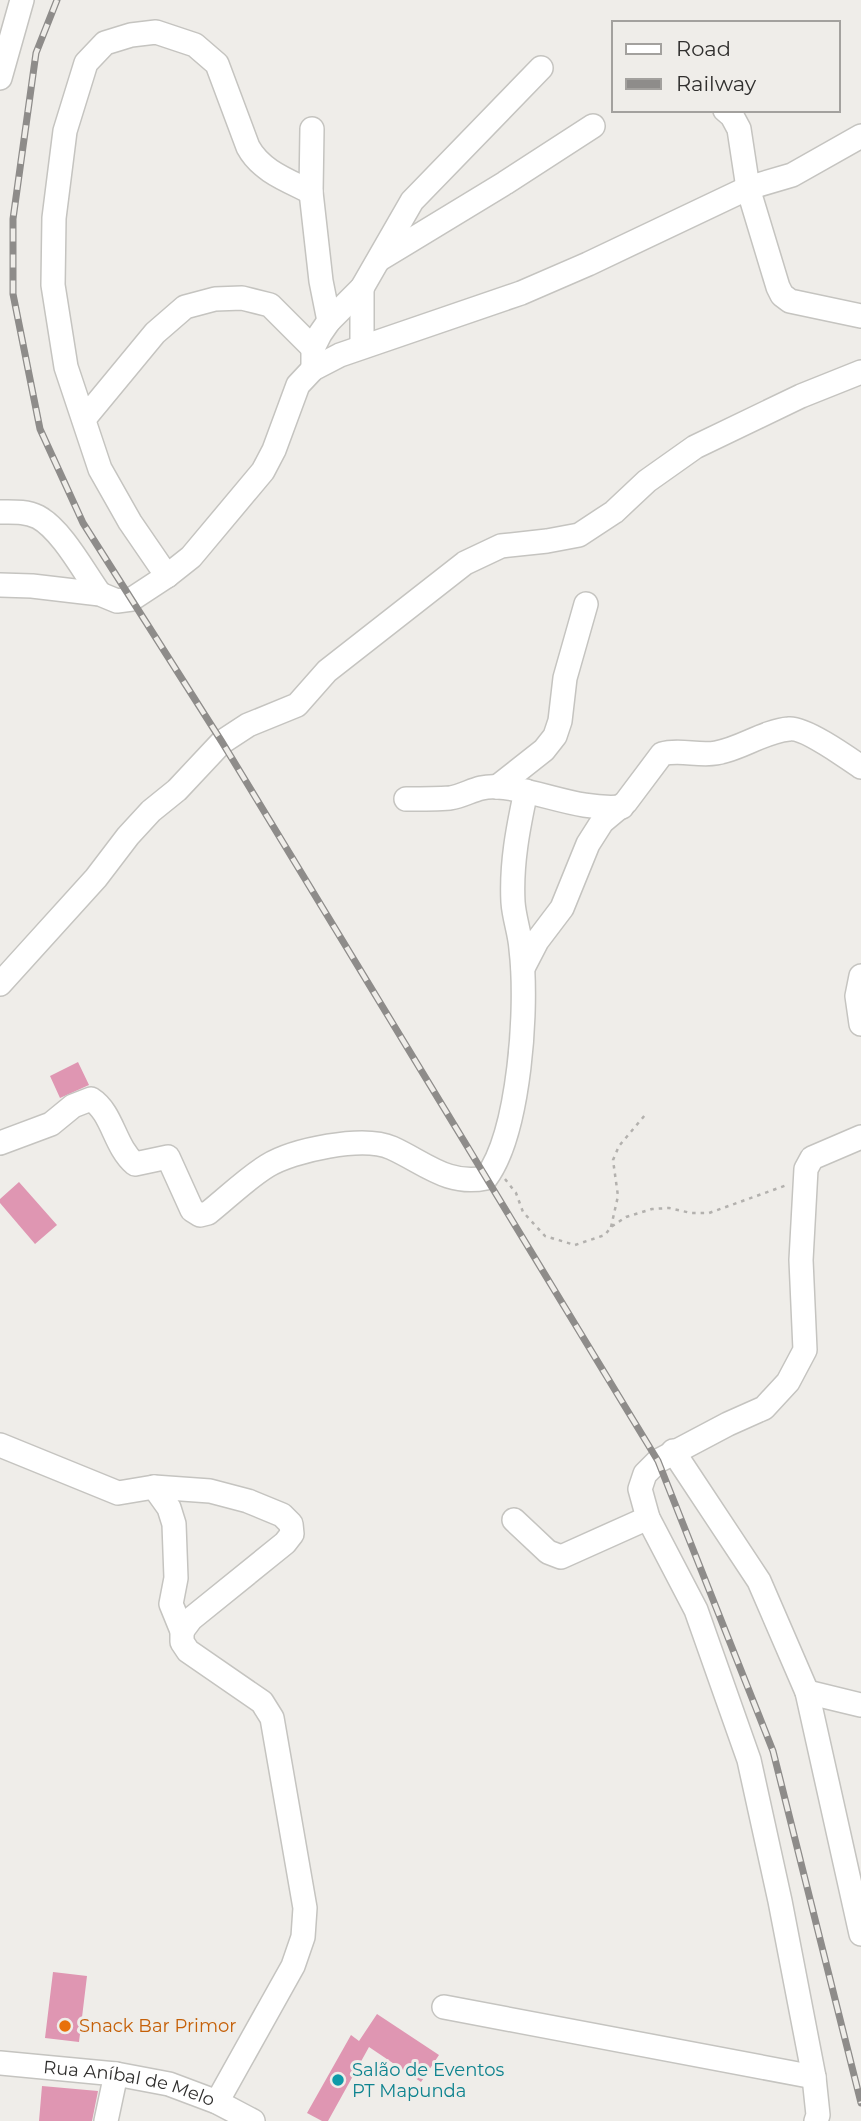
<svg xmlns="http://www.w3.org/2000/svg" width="861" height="2121" font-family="Montserrat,sans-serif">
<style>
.building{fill:#df96b2}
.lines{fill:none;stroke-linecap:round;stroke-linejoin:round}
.minor-casing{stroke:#c5c4c0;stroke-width:26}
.path{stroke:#b3b1ae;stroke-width:2.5;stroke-dasharray:3.5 5;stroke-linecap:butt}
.minor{stroke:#fff;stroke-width:23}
.rail-casing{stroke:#8e8c8a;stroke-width:7}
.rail{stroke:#efede9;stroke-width:4.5;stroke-dasharray:13;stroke-linecap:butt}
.food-dot{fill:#e8710a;stroke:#efede9;stroke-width:2.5}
.culture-dot{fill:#0f9aa8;stroke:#efede9;stroke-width:2.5}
.labels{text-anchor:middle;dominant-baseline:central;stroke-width:6;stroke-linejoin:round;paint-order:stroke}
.food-label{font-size:18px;fill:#c56008;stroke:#efede9;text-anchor:start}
.culture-label{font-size:18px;fill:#0d838f;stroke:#efede9;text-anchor:start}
.street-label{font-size:18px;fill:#302f2e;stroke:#efede9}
</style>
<rect width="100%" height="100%" fill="#efede9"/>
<path class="building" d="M 78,1062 L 89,1085 L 60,1098 L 50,1076 Z
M 19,1182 L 57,1225 L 35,1244 L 0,1203 L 0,1199 Z
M 53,1972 L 87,1976 L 79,2042 L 45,2038 Z
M 377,2014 L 439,2055 L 421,2082 L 369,2047 L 328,2121 L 322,2121 L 307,2113 L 351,2035 L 359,2041 Z
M 42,2086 L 98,2091 L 92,2121 L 39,2121 Z"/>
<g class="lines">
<defs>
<g id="minor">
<path d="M 0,78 L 22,0"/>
<path d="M 725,110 L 732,116 L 739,129 L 748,188 L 778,287 L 782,295 L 790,301 L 861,316"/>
<path d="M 312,129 L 311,192 L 321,281 L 329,321"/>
<path d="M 380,259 L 505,183 L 593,126"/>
<path d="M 362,288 L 362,346"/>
<path d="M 313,369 L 313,348 L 320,334 L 329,321 L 362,288 L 412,201 L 541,68"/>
<path d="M 84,419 L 155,333 L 185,307 L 215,299 L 242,298 L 270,305 L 313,348"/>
<path d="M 0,512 C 13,512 26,511 38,517 C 62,530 84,572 100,594"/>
<path d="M 167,576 L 130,522 L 100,469 L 66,367 L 53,285 L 54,218 L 65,131 L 86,63 L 105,43 L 131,35 L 156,32 L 195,45 L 217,64 L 248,147 C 261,171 287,180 311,192"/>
<path d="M 0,585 L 32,586 L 100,594 L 117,601 L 132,599 L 167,576 L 191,557 L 263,471 L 274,450 L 298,385 L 313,369 L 340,355 L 521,293 L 588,264 L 748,188 L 792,175 L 861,136"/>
<path d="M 497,787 L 544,750 L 555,736 L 560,721 L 565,678 L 586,604"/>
<path d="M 406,799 C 421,799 436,799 450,798 C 468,795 477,785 498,787 C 540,790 578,811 622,807"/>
<path d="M 523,968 L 537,941 L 562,908 L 588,844 L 602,822 L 626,802 L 662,754 C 679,749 698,756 716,753 C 741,749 764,731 789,729 C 804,727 848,758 861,767"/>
<path d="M 861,976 L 857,996 L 861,1024"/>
<path d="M 0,984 L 96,878 L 128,836 L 151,811 L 177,790 L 222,742 L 248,725 L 297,705 L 327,671 L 465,563 L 501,546 L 547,541 L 579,535 L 614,512 L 647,481 L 695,447 L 801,396 L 861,372"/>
<path d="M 0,1143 L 51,1124 L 73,1106 L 91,1099 C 113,1113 114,1146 135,1164 L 168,1157 L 192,1210 L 200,1215 L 208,1213 C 227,1198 246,1179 267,1166 C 293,1150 363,1135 392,1148 C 425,1163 448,1186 486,1178 C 520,1132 528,1006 521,949 C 520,933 514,918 513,902 C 511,864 518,828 526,791"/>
<path d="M 0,1445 L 118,1493 L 154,1487 L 210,1491 L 248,1501 L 282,1515 L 291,1524 L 292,1534 L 285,1543 L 191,1619 L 182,1631"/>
<path d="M 673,1451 L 759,1581 L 807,1692 L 861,1934"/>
<path d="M 154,1487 L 169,1508 L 174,1524 L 176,1578 L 171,1604 L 182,1631 L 182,1642 L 188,1651 L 262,1702 L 272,1718 L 305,1908 L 303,1937 L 293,1966 L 217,2102"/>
<path d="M 514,1520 L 548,1552 L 561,1557 L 648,1518"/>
<path d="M 807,1692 L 861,1705"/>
<path d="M 444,2007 L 814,2077"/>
<path id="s1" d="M 0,2063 L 116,2074 L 169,2084 L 217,2102 L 253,2121"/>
<path d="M 106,2121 L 116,2074"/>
<path d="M 816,2121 L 818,2115 L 814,2077 L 780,1901 L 749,1760 L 696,1610 L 648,1518 L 640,1489 L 645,1474 L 658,1461 L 728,1424 L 764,1408 L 788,1382 L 805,1350 L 801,1260 L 806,1169 L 812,1158 L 861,1137"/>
</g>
</defs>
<use href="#minor" class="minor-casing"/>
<path class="path" d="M 505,1179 L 516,1193 L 523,1212 L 545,1236 L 575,1245 L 605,1235 L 611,1227 L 626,1217 L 652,1209 L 669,1208 L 691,1213 L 709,1213 L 787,1185
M 611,1227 L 618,1196 L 613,1160 L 619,1146 L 645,1115"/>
<use href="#minor" class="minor"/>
<defs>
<path id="rail" d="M 57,0 L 36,53 L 13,219 L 13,294 L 40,429 L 83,523 L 222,742 L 658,1461 L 773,1751 L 861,2103"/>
</defs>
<use href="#rail" class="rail-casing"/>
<use href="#rail" class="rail"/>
</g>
<circle class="food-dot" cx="65" cy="2026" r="7"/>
<circle class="culture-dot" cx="338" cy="2080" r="7"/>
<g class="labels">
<g class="food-label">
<text x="79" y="2026">Snack Bar Primor</text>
</g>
<g class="culture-label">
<text x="352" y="2070">Salão de Eventos<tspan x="352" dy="21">PT Mapunda</tspan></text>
</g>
<g class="street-label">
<text stroke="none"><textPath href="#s1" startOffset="131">Rua Aníbal de Melo</textPath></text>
</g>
</g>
<rect x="612" y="21" width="228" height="91" fill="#efede9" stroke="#a3a19e" stroke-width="2"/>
<rect x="626" y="44" width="35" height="10" fill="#ffffff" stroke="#a3a19e" stroke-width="2"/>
<text x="676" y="56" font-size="21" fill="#302f2e">Road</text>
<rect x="626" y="79" width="35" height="10" fill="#8e8c8a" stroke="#a3a19e" stroke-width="2"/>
<text x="676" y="91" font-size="21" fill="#302f2e">Railway</text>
</svg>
